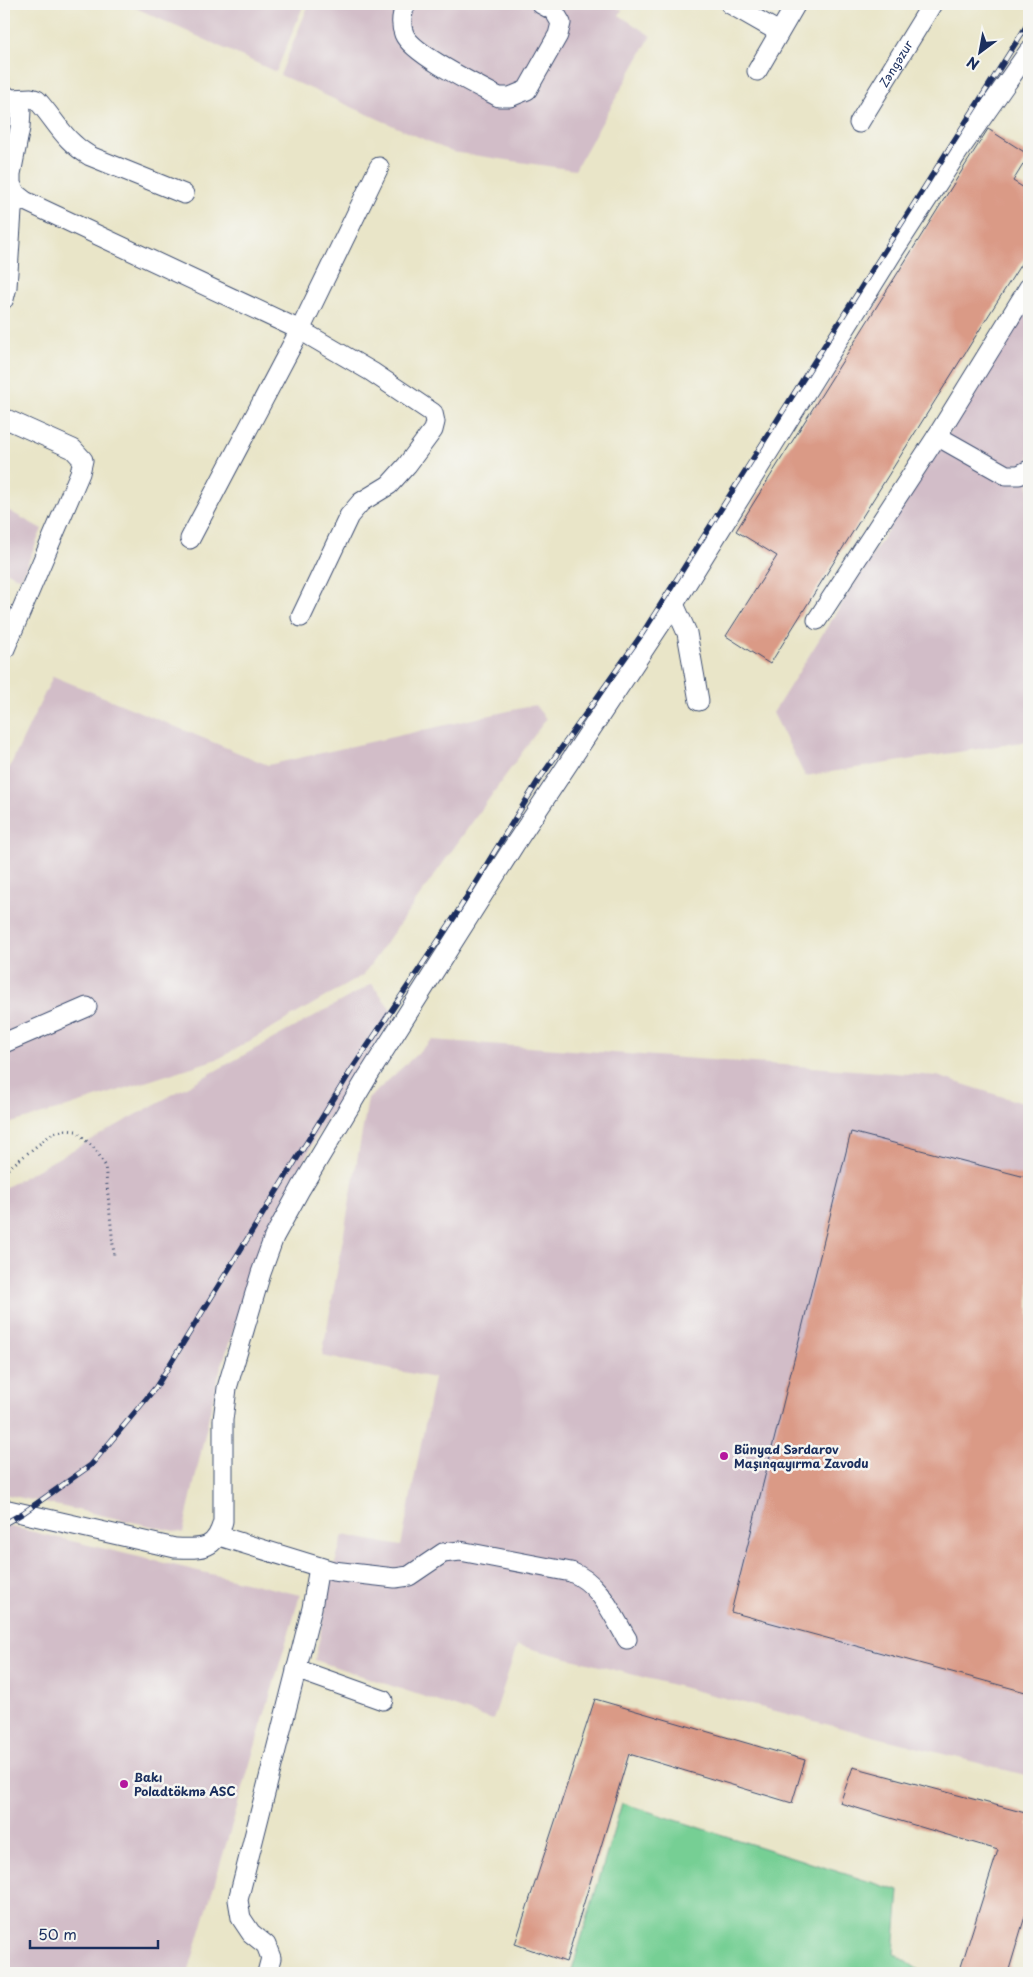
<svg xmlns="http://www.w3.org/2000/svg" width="1033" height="1977" font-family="'Playpen Sans',sans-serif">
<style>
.industrial{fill:#d2bdc8}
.green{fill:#76cf94;stroke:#487f79}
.building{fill:#da9a86}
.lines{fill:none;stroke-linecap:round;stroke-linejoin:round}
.minor-casing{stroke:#3a4a6e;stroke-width:21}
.path{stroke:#3a4a6e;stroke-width:3;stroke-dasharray:1 4;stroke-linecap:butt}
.minor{stroke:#fff;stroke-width:19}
.rail-casing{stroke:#1b2f5e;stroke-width:5.5}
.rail{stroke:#f6f6f2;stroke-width:4;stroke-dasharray:11;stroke-linecap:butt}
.poi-dot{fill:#b5179e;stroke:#f6f6f2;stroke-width:2}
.labels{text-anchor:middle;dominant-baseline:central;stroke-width:5;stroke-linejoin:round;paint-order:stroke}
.street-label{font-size:12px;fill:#1b2f5e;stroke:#f6f6f2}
.poi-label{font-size:12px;font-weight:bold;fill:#1b2f5e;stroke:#f6f6f2;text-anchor:start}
</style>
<rect width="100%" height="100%" fill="#f6f6f2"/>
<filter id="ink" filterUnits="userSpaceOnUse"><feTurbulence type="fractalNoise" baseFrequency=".02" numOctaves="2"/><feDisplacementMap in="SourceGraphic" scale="10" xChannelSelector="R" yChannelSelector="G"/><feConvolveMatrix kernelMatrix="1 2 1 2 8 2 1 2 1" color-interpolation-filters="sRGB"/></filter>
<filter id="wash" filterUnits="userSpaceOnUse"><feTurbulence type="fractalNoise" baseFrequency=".0096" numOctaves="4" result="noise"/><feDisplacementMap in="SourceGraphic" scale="20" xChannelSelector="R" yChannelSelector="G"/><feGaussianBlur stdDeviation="1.12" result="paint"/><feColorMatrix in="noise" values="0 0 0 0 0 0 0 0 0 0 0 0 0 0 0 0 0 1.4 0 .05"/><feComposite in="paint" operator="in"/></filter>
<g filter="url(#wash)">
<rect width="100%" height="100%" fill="#e9e5c8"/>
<path class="industrial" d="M 127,4 L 304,4 L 276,72 Z
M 309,4 L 609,4 L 622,10 L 619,15 L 651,36 L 575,170 L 452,152 L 280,75 Z
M 1029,305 L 1029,741 L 805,776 L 773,713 Z
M 4,508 L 42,529 L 21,579 L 4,570 Z
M 53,676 L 268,765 L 535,705 L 546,719 L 363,975 L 220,1058 L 64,1108 L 4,1125 L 4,779 Z
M 372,984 L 395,1015 L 315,1139 L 260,1250 L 217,1380 L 183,1533 L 4,1494 L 4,1188 Z
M 432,1040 L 937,1076 L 1029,1105 L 1029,1776 L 517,1645 L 493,1720 L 315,1660 L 333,1571 L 343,1535 L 401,1546 L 434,1378 L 322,1356 L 368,1099 Z
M 4,1525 L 300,1595 L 188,1973 L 4,1973 Z"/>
<path class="green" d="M 622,1803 L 899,1891 L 894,1953 L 923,1973 L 571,1973 Z"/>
<g id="blocks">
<path class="building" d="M 988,129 L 1029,155 L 1013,181 L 1029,191 L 1029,251 L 770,664 L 726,636 L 777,556 L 736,531 Z
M 851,1132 L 1029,1178 L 1029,1693 L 731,1612 Z
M 595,1699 L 805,1760 L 792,1803 L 629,1754 L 566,1962 L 515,1944 Z
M 853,1767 L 1029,1814 L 1029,1903 L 1008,1973 L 959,1973 L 998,1850 L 840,1803 Z"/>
</g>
</g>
<g filter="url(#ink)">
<use href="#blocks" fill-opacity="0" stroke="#3a4a6e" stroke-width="1"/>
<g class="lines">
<defs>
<g id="minor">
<path d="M 406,4 C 402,13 400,24 404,34 C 412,54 478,86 499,97 L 510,97 L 527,90 L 558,35 L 561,23 L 554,11 L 541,4"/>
<path d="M 730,4 L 779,32"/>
<path d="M 757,71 L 796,4"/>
<path d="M 4,94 L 21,110 L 20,128 L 11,174 L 11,184 L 16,194 L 25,201 L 300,330 L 372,372 L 433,413 L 435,422 L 433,430 L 407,465 L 389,485 L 361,502 L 349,516 L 301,617"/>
<path d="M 11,99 L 31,98 L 37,100 C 57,122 63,140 90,156 L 184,194"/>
<path id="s1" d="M 859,123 L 932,4"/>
<path d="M 4,299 L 7,287 L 12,211 L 16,194"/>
<path d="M 4,418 L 73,449 L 83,460 L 80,473 L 4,651"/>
<path d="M 937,436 L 1006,475 L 1019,475 L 1029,470"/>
<path d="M 190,539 L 300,330 L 379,167"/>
<path d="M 674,604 L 687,633 L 699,701"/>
<path d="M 817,620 L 937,436 L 1029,287"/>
<path d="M 4,1043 L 87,1007"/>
<path d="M 4,1509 L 175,1548 C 202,1549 216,1550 223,1521 L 223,1420 L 227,1388 L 261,1273 L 274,1237 L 301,1188 L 368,1076 L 515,844 L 674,604 L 893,252 L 958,152 L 1029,51"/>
<path d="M 219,1536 L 333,1571 L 395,1578 L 409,1576 L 443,1553 L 460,1551 L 571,1572 C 600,1583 612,1614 627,1639"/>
<path d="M 296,1669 L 383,1700"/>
<path d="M 267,1973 L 271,1958 L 266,1945 L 251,1933 L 241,1918 L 238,1900 L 312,1608 L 319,1567"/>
</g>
</defs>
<use href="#minor" class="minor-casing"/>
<path class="path" d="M 4,1172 L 53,1133 L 66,1130 L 76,1131 L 96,1150 L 105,1165 L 114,1255"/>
<use href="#minor" class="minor"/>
<defs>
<path id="rail" d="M 4,1524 L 23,1513 L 91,1465 L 156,1387 L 352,1069 L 455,916 L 538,781 L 642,634 L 1029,22"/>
</defs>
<use href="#rail" class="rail-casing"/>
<use href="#rail" class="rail"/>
</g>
</g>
<g class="poi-dot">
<circle cx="724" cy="1456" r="5"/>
<circle cx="124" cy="1784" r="5"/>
</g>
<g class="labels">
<g class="street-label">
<text stroke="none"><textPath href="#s1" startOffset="70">Zəngəzur</textPath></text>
</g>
<g class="poi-label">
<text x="734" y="1449">Bünyad Sərdarov<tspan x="734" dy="14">Maşınqayırma Zavodu</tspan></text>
<text x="134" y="1777">Bakı<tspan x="134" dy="14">Poladtökmə ASC</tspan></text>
</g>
</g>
<rect width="1033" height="1977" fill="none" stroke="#f6f6f2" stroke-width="20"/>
<g transform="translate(980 52) rotate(212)" stroke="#f6f6f2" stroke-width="4" paint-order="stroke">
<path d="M0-4L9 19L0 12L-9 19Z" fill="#1b2f5e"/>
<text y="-8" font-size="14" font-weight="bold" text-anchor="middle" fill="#1b2f5e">N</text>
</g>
<path d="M30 1940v8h128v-8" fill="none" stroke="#1b2f5e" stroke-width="2.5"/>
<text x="38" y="1940" font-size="15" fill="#1b2f5e" stroke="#f6f6f2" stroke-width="4" paint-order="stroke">50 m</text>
</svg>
